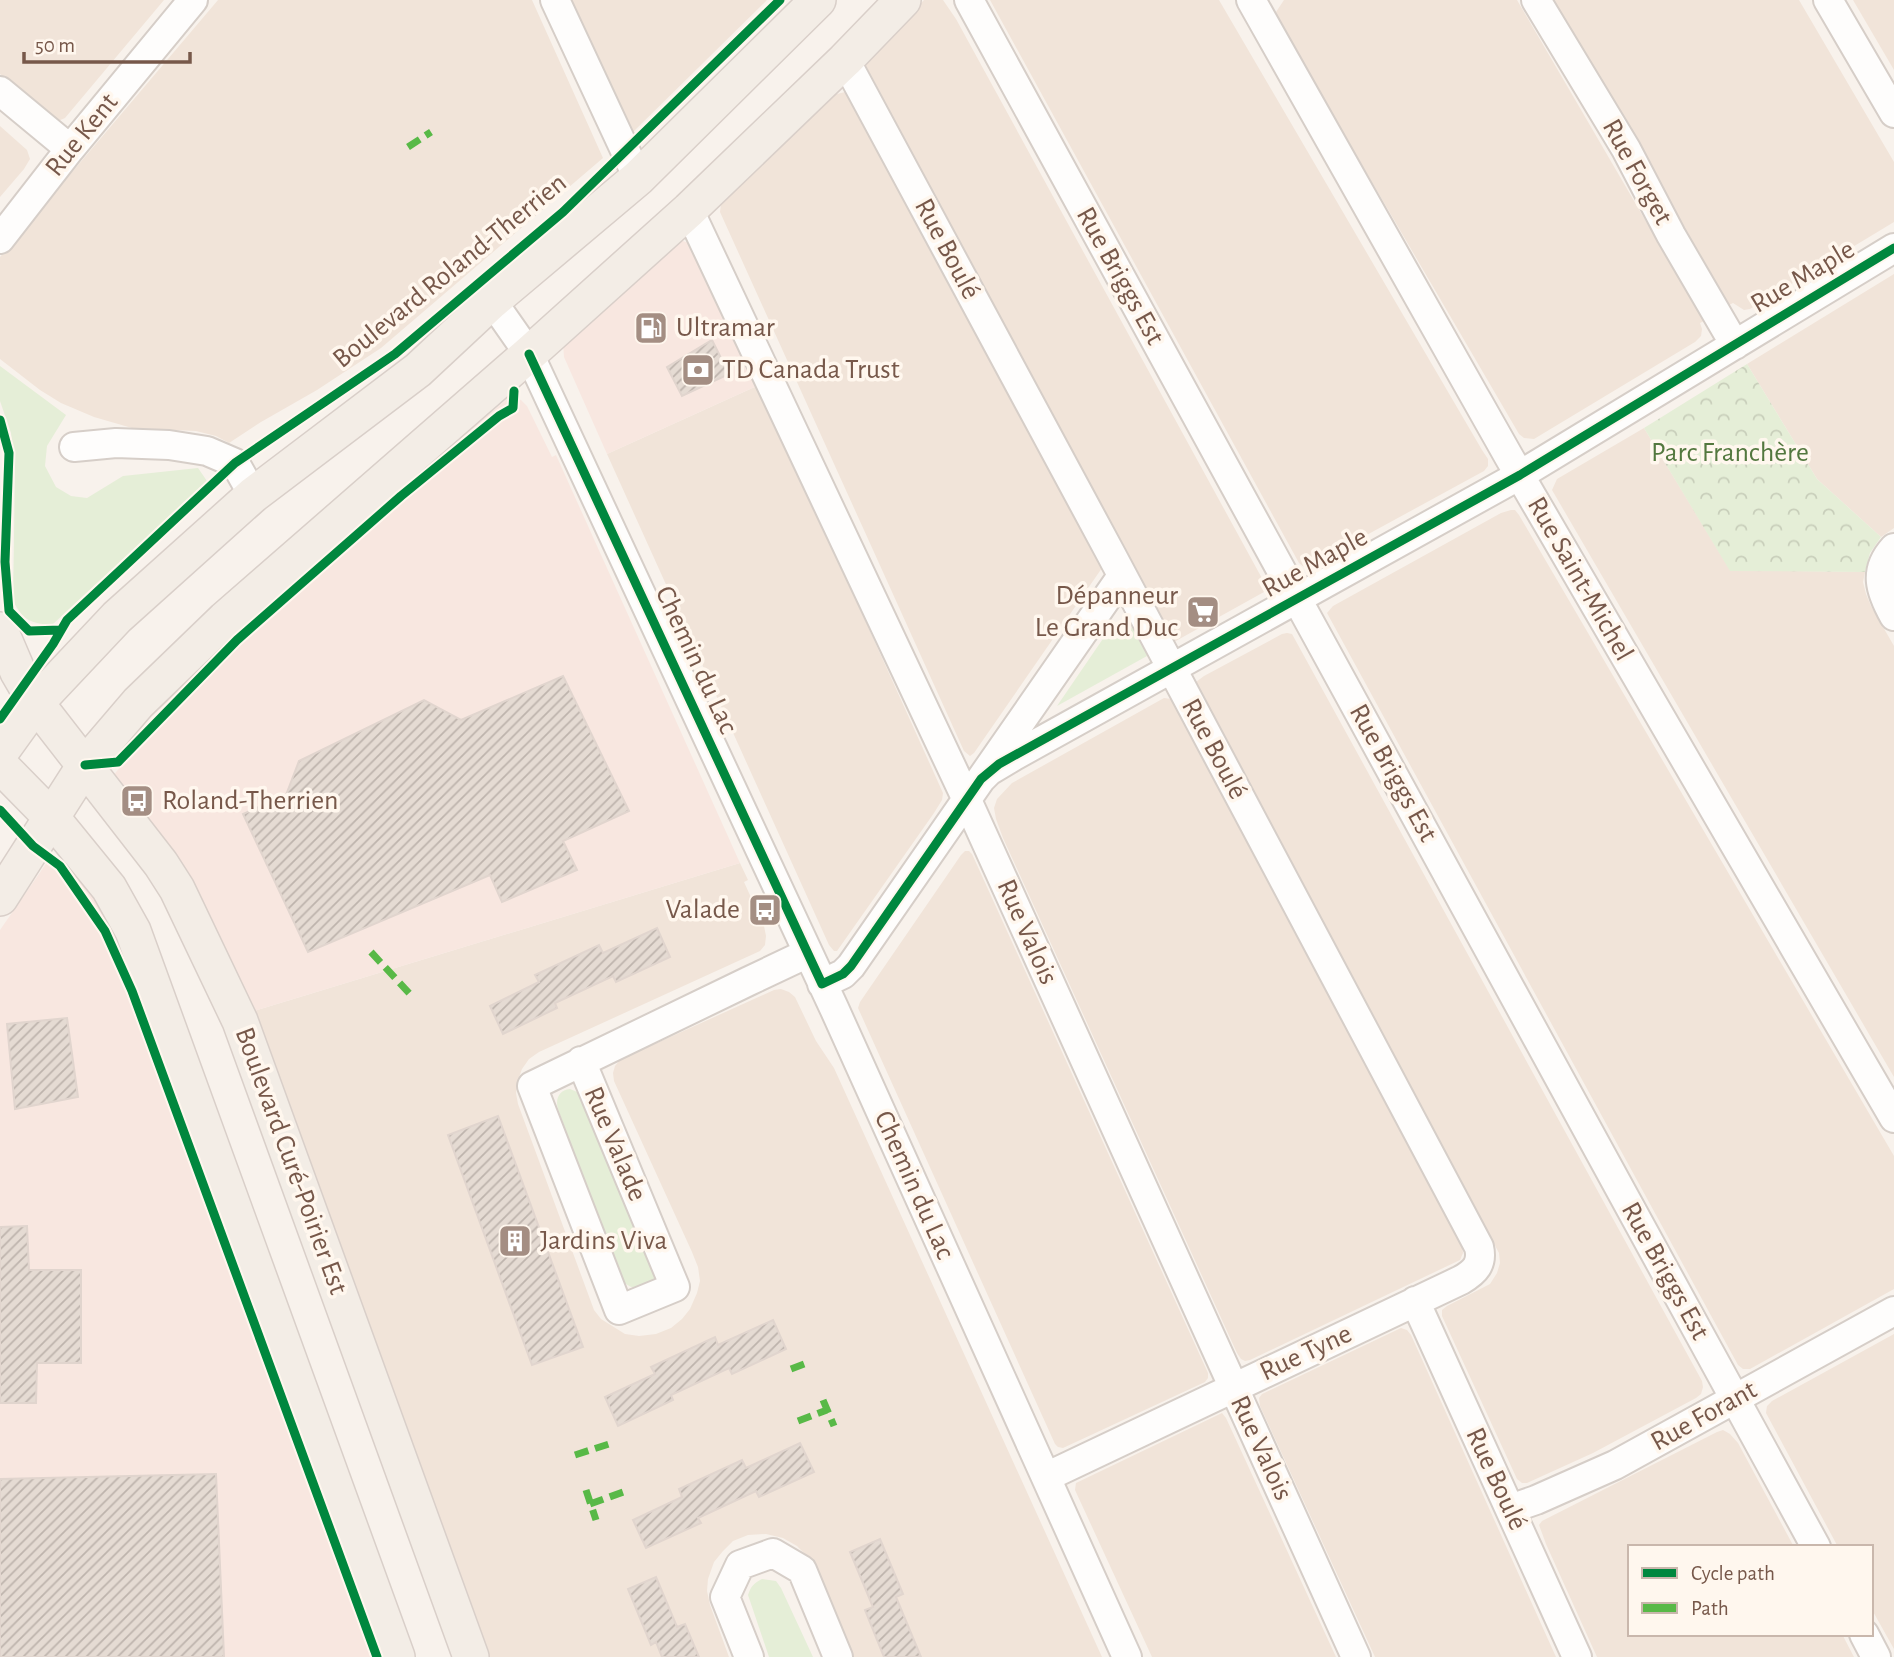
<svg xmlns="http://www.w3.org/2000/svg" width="1894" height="1657" font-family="'Alegreya Sans',sans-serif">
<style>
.residential{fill:#f1e4d9}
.commercial{fill:#f8e7e0}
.grass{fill:#e5eed7}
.forest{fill:url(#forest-crowns)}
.building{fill:url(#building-hatch);stroke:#e1d5ce;stroke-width:2}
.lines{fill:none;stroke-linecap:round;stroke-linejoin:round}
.minor-casing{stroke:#d6cec8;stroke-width:32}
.major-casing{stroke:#d9cfc9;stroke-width:38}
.minor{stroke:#fefdfc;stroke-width:28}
.major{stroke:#f3ede6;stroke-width:35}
.quiet{stroke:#58b947;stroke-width:7;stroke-dasharray:14 7;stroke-linecap:butt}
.cycleway-casing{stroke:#fff7ee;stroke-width:13}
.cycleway{stroke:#00873e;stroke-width:9}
.labels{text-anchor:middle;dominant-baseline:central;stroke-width:7;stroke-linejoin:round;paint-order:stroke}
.street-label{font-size:28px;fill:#77584a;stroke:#fff7ee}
.poi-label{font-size:28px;fill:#77584a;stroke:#fff7ee;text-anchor:start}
.park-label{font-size:28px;fill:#53783f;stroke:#fff7ee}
</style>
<defs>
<pattern id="forest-crowns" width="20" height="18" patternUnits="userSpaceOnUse" patternTransform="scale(1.75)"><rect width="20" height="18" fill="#e5eed7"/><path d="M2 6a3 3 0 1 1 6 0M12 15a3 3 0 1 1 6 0" fill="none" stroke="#c8ceba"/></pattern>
<pattern id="building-hatch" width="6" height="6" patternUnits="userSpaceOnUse" patternTransform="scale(1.75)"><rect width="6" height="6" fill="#e5dbd3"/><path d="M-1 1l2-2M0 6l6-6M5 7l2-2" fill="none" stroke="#beb4ad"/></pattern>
</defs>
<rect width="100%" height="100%" fill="#f8f2ec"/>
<path class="residential" d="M 0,0 L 164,0 L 65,118 L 58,121 L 52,119 L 0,74 Z
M 218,0 L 532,0 L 603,158 L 381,348 L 317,390 L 261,422 L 229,443 L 216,436 L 196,431 L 132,428 L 94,417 L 61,403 L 40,390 L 0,359 L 0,257 Z
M 570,0 L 767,0 L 631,134 Z
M 924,0 L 943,0 L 956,19 L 1264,582 L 1266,587 L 1264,592 L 1174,642 L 1170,639 L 865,64 L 870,61 L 870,57 L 873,51 Z
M 990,0 L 1219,0 L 1482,450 L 1488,459 L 1488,466 L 1484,471 L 1319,561 L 1304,567 L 1299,563 Z
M 1284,0 L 1517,0 L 1704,321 L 1700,323 L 1702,329 L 1701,336 L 1695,342 L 1534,439 L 1524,438 L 1519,434 L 1282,28 L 1276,12 Z
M 1551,0 L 1799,0 L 1894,162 L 1894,222 L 1750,309 L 1744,310 L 1733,303 L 1729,305 Z
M 1853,0 L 1894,0 L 1894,70 Z
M 845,92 L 852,97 L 857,106 L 1102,568 L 974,753 L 970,756 L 964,751 L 720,212 L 721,205 L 726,198 L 833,95 Z
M 0,126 L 27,150 L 30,159 L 24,169 L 0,197 Z
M 1894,274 L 1894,528 L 1881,537 L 1817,479 L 1747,364 Z
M 759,385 L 943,793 L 942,800 L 934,813 L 837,951 L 834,951 L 829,945 L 607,454 Z
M 1644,428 L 1730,570 L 1865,572 L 1863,582 L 1866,594 L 1871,606 L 1894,646 L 1894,1077 L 1552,490 L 1557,479 Z
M 1511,510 L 1515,510 L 1519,515 L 1894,1156 L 1894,1289 L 1750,1369 L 1743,1369 L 1738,1365 L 1327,613 L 1333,606 L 1501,513 Z
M 1287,633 L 1292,634 L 1702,1381 L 1703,1387 L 1701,1394 L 1696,1398 L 1593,1453 L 1527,1483 L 1522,1483 L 1517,1479 L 1442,1316 L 1442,1310 L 1447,1306 L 1490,1284 L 1497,1273 L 1500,1263 L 1499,1253 L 1195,688 L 1196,682 L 1204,676 L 1282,634 Z
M 1164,698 L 1171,699 L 1462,1246 L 1463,1253 L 1460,1260 L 1250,1360 L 1245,1361 L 1241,1359 L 1237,1353 L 1003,838 L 996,819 L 994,808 L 997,799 L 1012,783 Z
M 965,851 L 969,851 L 972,854 L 1208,1373 L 1208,1378 L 1205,1382 L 1063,1448 L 1058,1447 L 1055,1444 L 858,1008 L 860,1002 L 961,855 Z
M 740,863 L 748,880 L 744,882 L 764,926 L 766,936 L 765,945 L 760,951 L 539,1052 L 529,1059 L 522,1069 L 518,1080 L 516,1093 L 518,1104 L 594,1310 L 601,1319 L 625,1334 L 639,1336 L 656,1334 L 671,1328 L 682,1319 L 690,1309 L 697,1293 L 700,1281 L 698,1267 L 692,1252 L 614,1081 L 613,1073 L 615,1066 L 619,1061 L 626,1057 L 774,990 L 781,989 L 789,992 L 795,997 L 816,1041 L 834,1068 L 1102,1657 L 853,1657 L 806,1555 L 797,1546 L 783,1538 L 766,1534 L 748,1535 L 733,1541 L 723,1551 L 714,1562 L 708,1579 L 707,1591 L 710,1605 L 729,1657 L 488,1657 L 254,1011 Z
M 1401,1328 L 1407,1330 L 1411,1335 L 1556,1657 L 1375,1657 L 1260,1406 L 1259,1398 L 1262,1394 Z
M 1894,1334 L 1894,1649 L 1871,1608 L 1871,1547 L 1838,1547 L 1766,1413 L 1767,1406 L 1772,1401 Z
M 1222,1413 L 1226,1418 L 1336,1657 L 1152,1657 L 1075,1490 L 1076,1483 Z
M 1723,1430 L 1730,1434 L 1738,1443 L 1794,1547 L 1630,1547 L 1630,1634 L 1842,1634 L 1854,1657 L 1597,1657 L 1546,1544 L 1539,1525 L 1542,1521 L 1717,1432 Z"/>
<path class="commercial" d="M 683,241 L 689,243 L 759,385 L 607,454 L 564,357 L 563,343 L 676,244 Z
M 514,398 L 521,400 L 527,406 L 552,457 L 556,455 L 740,863 L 254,1011 L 227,952 L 190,887 L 142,813 L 148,808 L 133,790 L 126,794 L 112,777 L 126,760 L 120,754 L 171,697 L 215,652 L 220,655 L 246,631 L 242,626 L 306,568 L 507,399 Z
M 50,858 L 84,878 L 113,917 L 146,1004 L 291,1425 L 375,1657 L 0,1657 L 0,930 Z"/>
<path class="grass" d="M 0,366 L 66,415 L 47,446 L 45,466 L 56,487 L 71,496 L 87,498 L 123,476 L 198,468 L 207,481 L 52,625 C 30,623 24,621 13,601 L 15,469 L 11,433 L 0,401 Z
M 1119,622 C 1134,623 1144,642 1147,656 L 1057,706 L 1111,627 Z
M 570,1089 L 582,1094 L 656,1277 C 646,1293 628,1291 619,1276 L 558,1109 C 555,1099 559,1090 570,1089 Z
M 762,1579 L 776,1581 L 781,1588 L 813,1657 L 769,1657 L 748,1595 C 751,1586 754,1583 762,1579 Z"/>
<path class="forest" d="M 1747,364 L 1817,479 L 1881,537 L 1870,553 L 1865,572 L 1730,571 L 1644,428 Z"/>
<path class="building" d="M 712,340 L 729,374 L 682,396 L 667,367 Z
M 563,676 L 629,811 L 563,841 L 577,870 L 502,902 L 490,875 L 308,952 L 243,814 L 286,795 L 299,761 L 424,700 L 461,720 Z
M 657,928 L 670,957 L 616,982 L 613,976 L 555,1003 L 557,1008 L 503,1034 L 490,1006 L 539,982 L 535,975 L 599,945 L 603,953 Z
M 67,1018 L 78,1097 L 15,1109 L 7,1024 Z
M 498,1116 L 583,1347 L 532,1365 L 448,1135 Z
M 27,1226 L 29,1270 L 81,1270 L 81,1363 L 37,1363 L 36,1403 L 0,1403 L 0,1227 Z
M 773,1320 L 786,1349 L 732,1374 L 729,1368 L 671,1395 L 673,1400 L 618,1426 L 605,1397 L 655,1374 L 651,1367 L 715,1337 L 718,1345 Z
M 800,1443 L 814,1472 L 759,1497 L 756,1491 L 698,1518 L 701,1523 L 646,1548 L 633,1520 L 682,1497 L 679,1489 L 742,1460 L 746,1468 Z
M 216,1474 L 224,1657 L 0,1657 L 0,1479 Z
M 880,1539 L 903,1594 L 896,1597 L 921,1657 L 884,1657 L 865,1610 L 873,1607 L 850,1552 Z
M 656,1577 L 677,1627 L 685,1624 L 699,1657 L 662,1657 L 656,1642 L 651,1645 L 628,1589 Z"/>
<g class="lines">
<defs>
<path id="minor" d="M 555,0 L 638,178
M 969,0 L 1816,1547
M 1251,0 L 1509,457 L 1894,1118
M 1536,0 L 1626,149 L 1671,235 L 1735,345
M 1828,0 L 1894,113
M 845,60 L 1112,556 L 1479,1247 C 1483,1264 1475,1272 1461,1280 L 1046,1477
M 0,91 L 70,149
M 689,210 L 967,800 L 1356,1657
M 0,239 L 70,149 L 193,0
M 492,301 L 529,354 L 834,1008 L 1127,1657
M 74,447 L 116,443 L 169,445 L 207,451 L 235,463 L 253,495
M 1894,548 C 1873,571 1880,591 1894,616
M 981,779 L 989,771 L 1014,756 L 1520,475 L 1894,248
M 822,984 L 843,974 L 851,966 L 1122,576
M 581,1061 L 675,1287 L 619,1310 L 532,1086 L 749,981 L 808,953
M 1415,1301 L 1577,1657
M 1510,1509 L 1536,1500 L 1615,1465 L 1894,1311
M 1864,1634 L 1876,1657
M 749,1657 L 725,1597 L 740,1565 L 773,1553 L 802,1570 L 838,1657"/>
<path id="major" d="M 0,630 L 18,672 L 36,703 L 161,864 L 177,889 L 240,1021 L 471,1657
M 0,753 L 36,703 L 117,617 L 253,495 L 418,370 L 492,301 L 638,178 L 818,0
M 0,765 L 52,818 L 109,888 L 133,931 L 397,1657
M 0,898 L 85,765 L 138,703 L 225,619 L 529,354 L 689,210 L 845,60 L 903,0"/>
</defs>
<use href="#minor" class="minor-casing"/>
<use href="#major" class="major-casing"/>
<use href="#minor" class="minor"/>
<use href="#major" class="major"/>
<path class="quiet" d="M 408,147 L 431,132
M 371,952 L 410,994
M 791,1369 L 807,1363
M 823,1400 L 834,1426
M 798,1421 L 827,1410
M 575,1455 L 609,1444
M 586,1490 L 596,1520
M 590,1504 L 626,1491"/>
<defs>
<path id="cycleway" d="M 529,354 L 822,984 L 843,974 L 851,966 L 981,779 L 999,764 L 1520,475 L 1894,248
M 0,420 L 9,453 L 5,562 L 9,611 L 29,631 L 61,630
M 0,719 L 53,644 L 67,620 L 235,463 L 395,354 L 563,212 L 780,0
M 85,765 L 118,762 L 237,640 L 401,496 L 499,416 L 513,408 L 514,391
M 0,810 L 33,846 L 60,866 L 105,931 L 132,991 L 377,1657"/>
</defs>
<use href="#cycleway" class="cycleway-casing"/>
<use href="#cycleway" class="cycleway"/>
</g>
<defs>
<symbol id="fuel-square" viewBox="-11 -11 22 22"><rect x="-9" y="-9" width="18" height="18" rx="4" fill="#a48e83" stroke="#fff7ee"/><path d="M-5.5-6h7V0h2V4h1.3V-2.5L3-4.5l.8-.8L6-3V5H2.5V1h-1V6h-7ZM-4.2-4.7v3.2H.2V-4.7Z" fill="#fff"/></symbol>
<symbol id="bank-square" viewBox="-11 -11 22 22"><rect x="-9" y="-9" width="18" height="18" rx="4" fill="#a48e83" stroke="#fff7ee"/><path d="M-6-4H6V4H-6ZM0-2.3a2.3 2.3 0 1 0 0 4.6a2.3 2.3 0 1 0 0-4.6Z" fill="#fff"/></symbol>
<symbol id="supermarket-square" viewBox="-11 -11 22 22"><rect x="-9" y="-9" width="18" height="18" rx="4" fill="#a48e83" stroke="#fff7ee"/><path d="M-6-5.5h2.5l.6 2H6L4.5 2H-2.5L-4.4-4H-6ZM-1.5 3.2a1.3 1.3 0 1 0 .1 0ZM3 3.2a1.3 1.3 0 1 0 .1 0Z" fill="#fff"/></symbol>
<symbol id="bus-square" viewBox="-11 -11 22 22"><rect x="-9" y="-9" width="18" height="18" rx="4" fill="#a48e83" stroke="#fff7ee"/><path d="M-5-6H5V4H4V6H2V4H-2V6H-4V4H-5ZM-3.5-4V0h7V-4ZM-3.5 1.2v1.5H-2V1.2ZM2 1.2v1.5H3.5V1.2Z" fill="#fff"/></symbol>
<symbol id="building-square" viewBox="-11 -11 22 22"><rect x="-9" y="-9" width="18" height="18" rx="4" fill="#a48e83" stroke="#fff7ee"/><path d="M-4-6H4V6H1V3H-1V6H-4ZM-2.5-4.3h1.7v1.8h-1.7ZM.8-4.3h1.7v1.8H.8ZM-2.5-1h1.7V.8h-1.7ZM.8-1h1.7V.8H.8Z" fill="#fff"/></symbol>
</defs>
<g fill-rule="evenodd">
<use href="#fuel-square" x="632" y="309" width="38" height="38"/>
<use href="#bank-square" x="679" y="351" width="38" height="38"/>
<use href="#supermarket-square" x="1184" y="593" width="38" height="38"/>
<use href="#bus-square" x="118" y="782" width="38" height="38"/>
<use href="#bus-square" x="746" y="891" width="38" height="38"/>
<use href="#building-square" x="496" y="1222" width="38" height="38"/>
</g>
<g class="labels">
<g class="street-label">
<text transform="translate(82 135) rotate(-51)">Rue Kent</text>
<text transform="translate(1637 172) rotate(61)">Rue Forget</text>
<text transform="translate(947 249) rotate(62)">Rue Boulé</text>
<text transform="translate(450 271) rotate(-39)">Boulevard Roland-Therrien</text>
<text transform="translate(1120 276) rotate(61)">Rue Briggs Est</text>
<text transform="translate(1803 277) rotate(-31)">Rue Maple</text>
<text transform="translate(1315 563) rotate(-29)">Rue Maple</text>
<text transform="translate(1580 579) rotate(60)">Rue Saint-Michel</text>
<text transform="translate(696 660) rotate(65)">Chemin du Lac</text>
<text transform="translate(1214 749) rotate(62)">Rue Boulé</text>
<text transform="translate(1393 773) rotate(61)">Rue Briggs Est</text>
<text transform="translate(1027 932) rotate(66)">Rue Valois</text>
<text transform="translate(615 1144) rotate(67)">Rue Valade</text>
<text transform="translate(291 1161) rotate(70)">Boulevard Curé-Poirier Est</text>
<text transform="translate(914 1185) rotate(66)">Chemin du Lac</text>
<text transform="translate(1665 1271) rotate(61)">Rue Briggs Est</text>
<text transform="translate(1306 1353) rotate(-25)">Rue Tyne</text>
<text transform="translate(1704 1416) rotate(-29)">Rue Forant</text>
<text transform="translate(1261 1448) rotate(65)">Rue Valois</text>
<text transform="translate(1496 1479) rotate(65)">Rue Boulé</text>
</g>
<g class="poi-label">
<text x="676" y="328">Ultramar</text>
<text x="722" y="370">TD Canada Trust</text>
<text x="1178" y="596" text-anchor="end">Dépanneur<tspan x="1178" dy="32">Le Grand Duc</tspan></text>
<text x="162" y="801">Roland-Therrien</text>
<text x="740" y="910" text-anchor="end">Valade</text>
<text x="540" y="1241">Jardins Viva</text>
</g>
<g class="park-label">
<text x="1730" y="453">Parc Franchère</text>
</g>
</g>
<rect x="1628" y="1545" width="245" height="91" fill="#fff7ee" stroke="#c9b7ac" stroke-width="2"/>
<rect x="1642" y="1568" width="35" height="10" fill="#00873e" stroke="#c9b7ac" stroke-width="2"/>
<text x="1691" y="1580" font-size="21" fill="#77584a">Cycle path</text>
<rect x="1642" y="1603" width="35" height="10" fill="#58b947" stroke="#c9b7ac" stroke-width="2"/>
<text x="1691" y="1615" font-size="21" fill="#77584a">Path</text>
<path d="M24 52v10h166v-10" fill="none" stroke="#77584a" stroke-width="3.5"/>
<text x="35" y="52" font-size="21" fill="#77584a" stroke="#fff7ee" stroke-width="5" paint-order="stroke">50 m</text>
</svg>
